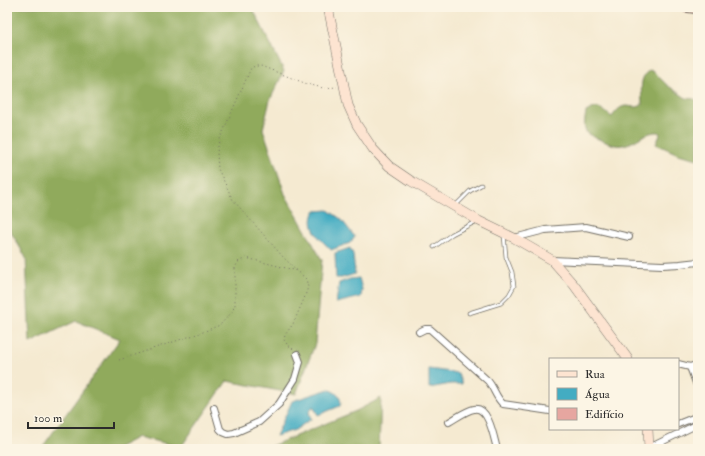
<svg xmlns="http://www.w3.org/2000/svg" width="705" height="456" font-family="'IM FELL Double Pica',serif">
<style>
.forest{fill:#90aa5c;stroke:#5e6a44}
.water{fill:#43acc2;stroke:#376c76}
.building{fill:#e6a6a0}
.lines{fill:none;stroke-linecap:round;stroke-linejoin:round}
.service-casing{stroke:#726e65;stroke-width:4.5}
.minor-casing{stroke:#726e65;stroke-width:8}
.secondary-casing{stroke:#726e65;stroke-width:10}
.path{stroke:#726e65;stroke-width:1;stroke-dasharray:1 3;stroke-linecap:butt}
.service{stroke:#fff;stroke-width:3}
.minor{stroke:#fff;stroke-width:6}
.secondary{stroke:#fde4d1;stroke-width:9}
</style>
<rect width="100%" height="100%" fill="#fcf5e5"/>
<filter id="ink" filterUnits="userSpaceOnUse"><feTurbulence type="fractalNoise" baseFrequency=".025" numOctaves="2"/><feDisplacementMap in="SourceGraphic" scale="8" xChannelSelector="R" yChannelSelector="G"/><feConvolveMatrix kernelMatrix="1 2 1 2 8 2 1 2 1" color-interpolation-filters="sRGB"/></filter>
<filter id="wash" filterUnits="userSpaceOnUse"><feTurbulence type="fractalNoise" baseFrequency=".012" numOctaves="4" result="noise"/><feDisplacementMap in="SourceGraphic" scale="16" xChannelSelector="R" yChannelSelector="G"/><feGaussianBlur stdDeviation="0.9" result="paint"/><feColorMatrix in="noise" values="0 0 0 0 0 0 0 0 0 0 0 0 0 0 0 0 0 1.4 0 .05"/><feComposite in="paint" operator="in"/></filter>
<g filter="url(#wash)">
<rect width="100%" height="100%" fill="#f5ead1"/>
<path class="forest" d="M 7,7 L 252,7 L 284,71 L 270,100 L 263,129 L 285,194 L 322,260 L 315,344 L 296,394 L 227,381 L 181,447 L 138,437 L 115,449 L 41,449 L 120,339 L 76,321 L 30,343 L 26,258 L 7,225 Z
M 650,70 L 655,73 L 667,85 L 686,98 L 694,99 L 698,101 L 698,159 L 678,154 L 656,144 L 660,135 L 659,132 C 646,131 638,141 627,144 C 623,145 619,146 615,145 C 612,145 588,135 587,133 C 583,127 585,119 586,112 C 599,104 601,109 612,117 C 625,97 631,112 642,105 C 642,93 638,77 650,70 Z
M 381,398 L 379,449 L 264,449 L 356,411 Z"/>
<path class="water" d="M 328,210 L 341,219 L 355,237 L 350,243 L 331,250 C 320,239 306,227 315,211 Z
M 350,248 L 353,254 L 355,274 L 342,278 L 336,278 L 335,253 Z
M 359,278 L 362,289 L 361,297 L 336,303 L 339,283 L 350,279 Z
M 429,369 L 458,373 L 462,384 L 451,384 L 429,388 Z
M 329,389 L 339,395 L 341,403 L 340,406 L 318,415 L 313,406 L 309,412 L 311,419 L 295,430 L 276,436 L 292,401 Z"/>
<g id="blocks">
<path class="building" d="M 684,7 L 698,7 L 698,14 L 684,12 Z"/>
</g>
</g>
<g filter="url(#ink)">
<use href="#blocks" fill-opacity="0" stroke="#726e65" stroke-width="1"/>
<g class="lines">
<defs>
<path id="service" d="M 456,205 L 470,191 L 481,185
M 434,247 L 452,234 L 477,221
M 469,313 L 501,303 L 509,295 L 514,286 L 512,272 L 506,257 L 504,235"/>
<path id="minor" d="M 514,238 L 545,230 L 586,227 L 629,237
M 552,260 L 662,265 L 680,264 L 698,262
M 419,332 L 425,329 L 430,329 L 488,381 C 494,388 496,398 503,404 L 550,411
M 678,364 L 690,367 L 698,364
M 690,367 L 698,388
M 214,408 L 220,429 L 223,432 L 228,434 L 234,433 L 259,422 L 279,404 L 295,379 L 300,362 L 297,354
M 449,422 C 456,418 467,410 474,409 C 489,406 494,439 497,449
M 678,424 L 698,416
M 649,448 L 698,424"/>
<path id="secondary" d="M 328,7 L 348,105 L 357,125 L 373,149 L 389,166 L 411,181 L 479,221 L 514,238 L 552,260 L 574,285 L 628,359
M 648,429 L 649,449"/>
</defs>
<use href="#service" class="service-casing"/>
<use href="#minor" class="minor-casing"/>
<use href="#secondary" class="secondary-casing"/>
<path class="path" d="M 293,349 L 287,344 L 284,340 L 285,335 L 293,324 L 304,299 L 308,287 L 306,279 L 284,258 L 233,200 L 218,169 L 217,152 L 219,141 L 251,68 L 255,66 L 261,66 L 307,84 L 323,88 L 337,87
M 119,360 L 203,332 L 220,325 L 232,312 L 235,305 L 235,268 L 238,262 L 246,258 L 298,271"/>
<use href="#service" class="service"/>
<use href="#minor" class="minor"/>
<use href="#secondary" class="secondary"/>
</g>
</g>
<rect width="705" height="456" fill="none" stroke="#fcf5e5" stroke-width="24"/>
<rect x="549" y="358" width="130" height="72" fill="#fcf5e5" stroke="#a8a49b"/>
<rect x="557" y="371" width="20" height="6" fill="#fde4d1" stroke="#a8a49b"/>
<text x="585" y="378" font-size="12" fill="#2b2b2b">Rua</text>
<rect x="557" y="388" width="20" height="12" fill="#43acc2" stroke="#a8a49b"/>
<text x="585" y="398" font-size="12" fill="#2b2b2b">Água</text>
<rect x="557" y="408" width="20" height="12" fill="#e6a6a0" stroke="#a8a49b"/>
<text x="585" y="418" font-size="12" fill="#2b2b2b">Edifício</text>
<path d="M28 422v6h86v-6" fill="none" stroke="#2b2b2b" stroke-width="2"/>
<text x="34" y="422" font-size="12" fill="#2b2b2b" stroke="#fcf5e5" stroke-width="3" paint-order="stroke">100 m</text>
</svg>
